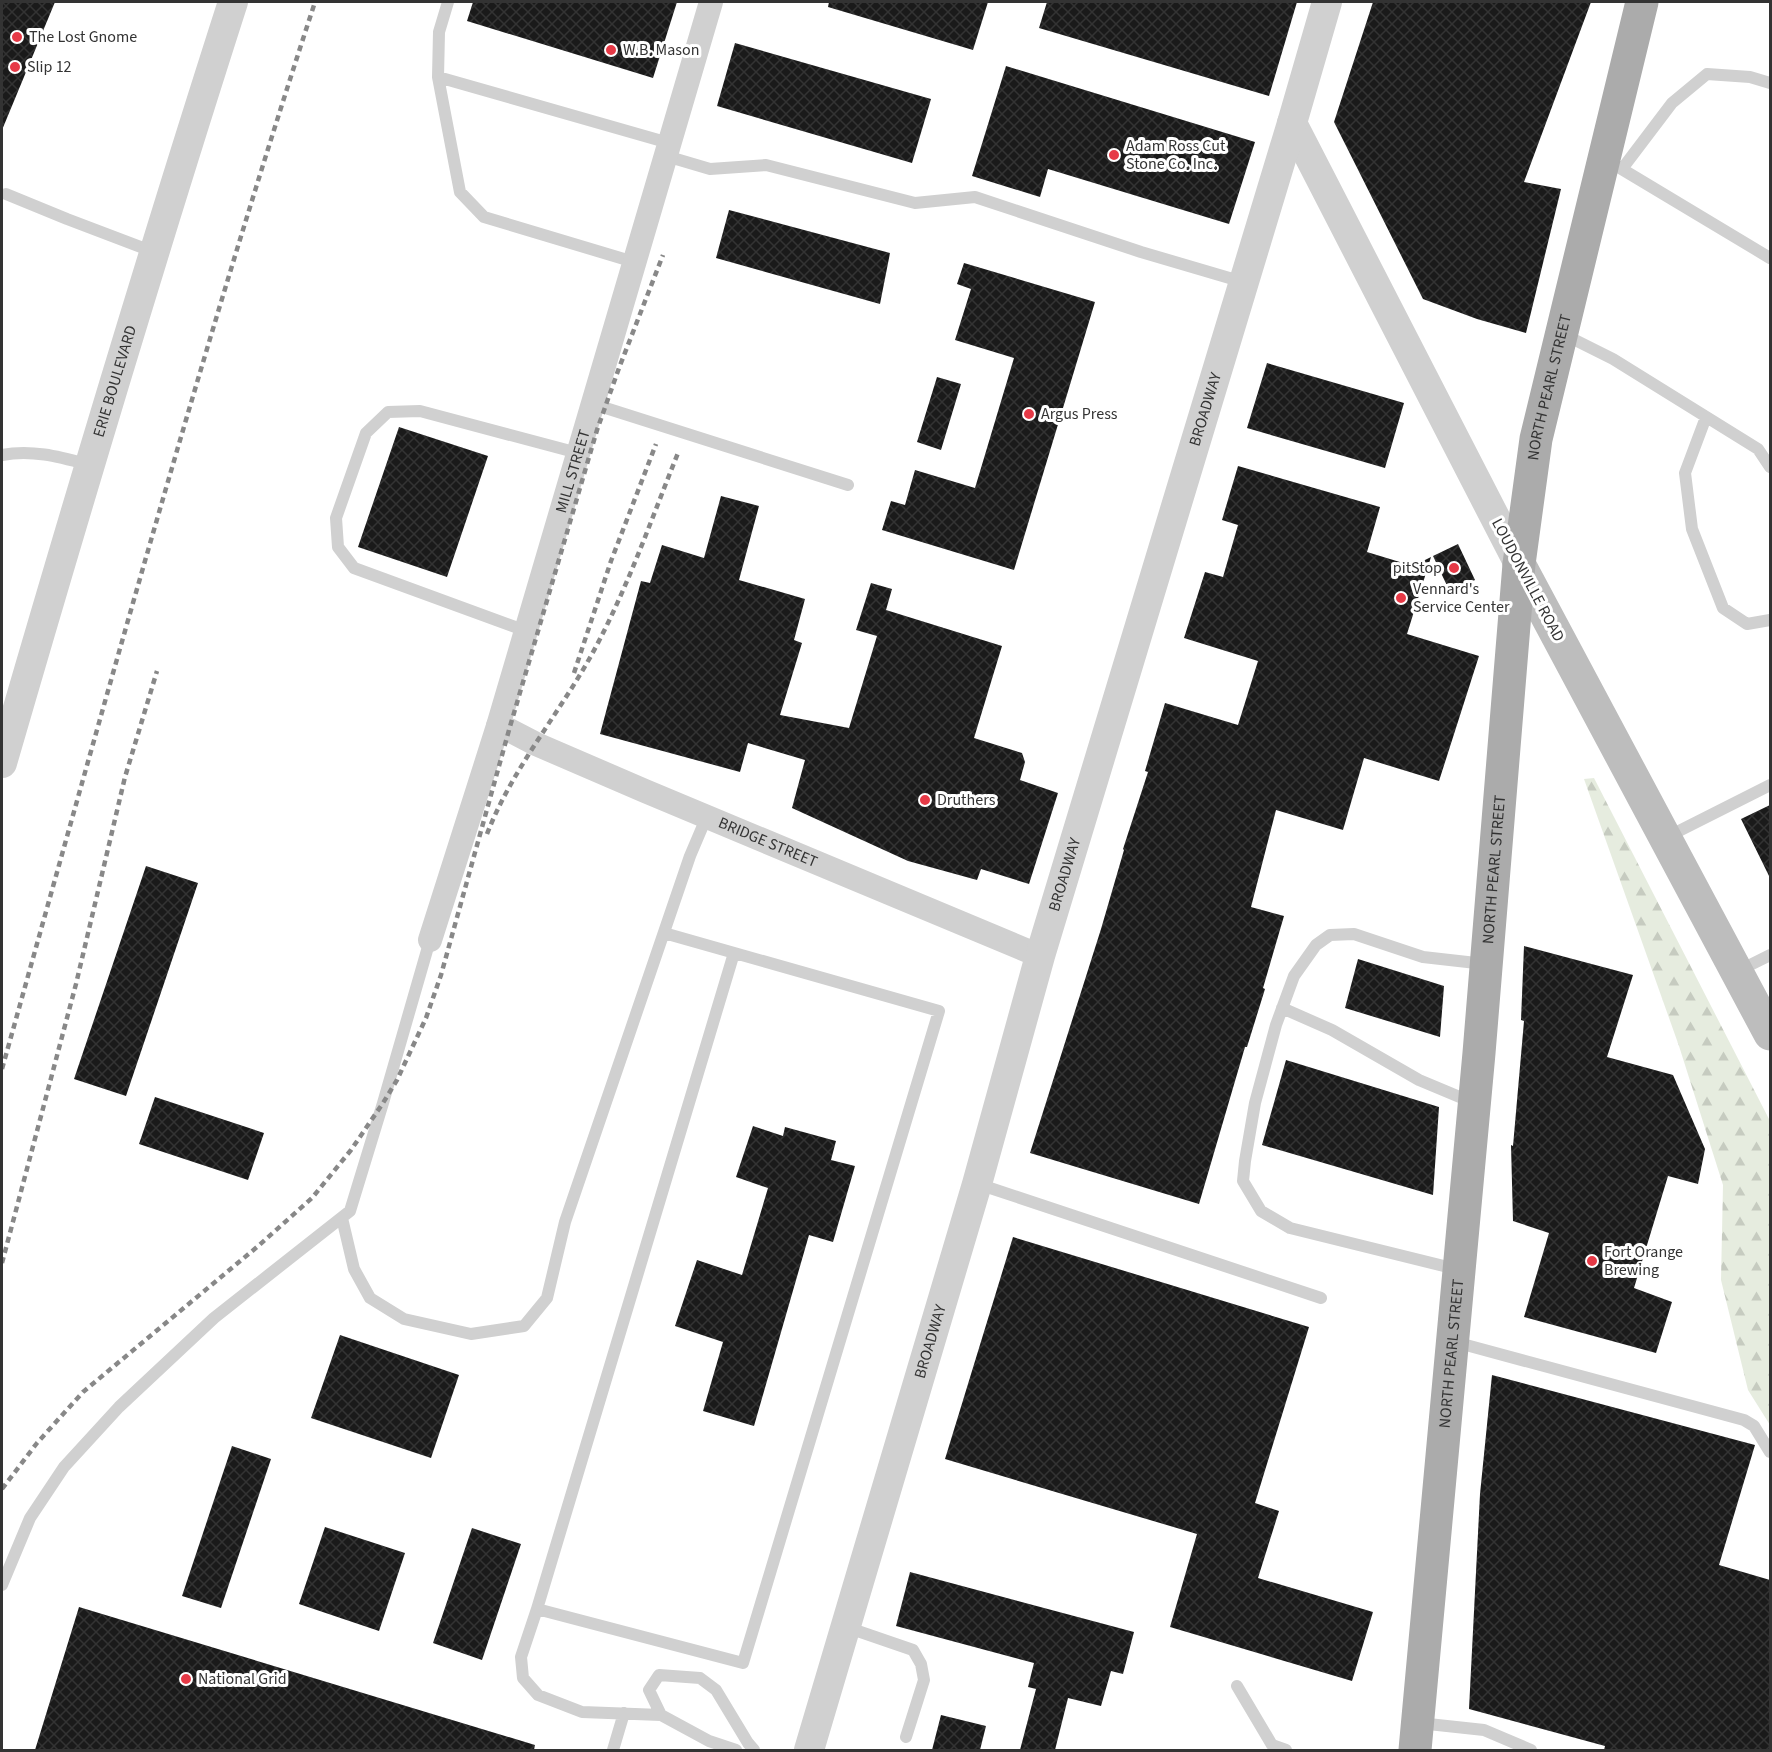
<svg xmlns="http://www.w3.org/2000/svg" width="1772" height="1752" font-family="'Source Sans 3',sans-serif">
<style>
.forest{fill:url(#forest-firs)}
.building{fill:url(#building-cross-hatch)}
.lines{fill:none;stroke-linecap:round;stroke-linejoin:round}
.service{stroke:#d0d0d0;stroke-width:12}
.minor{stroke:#d0d0d0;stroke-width:24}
.tertiary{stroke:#d0d0d0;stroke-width:30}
.secondary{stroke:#bdbdbd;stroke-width:33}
.primary{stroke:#ababab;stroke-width:33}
.rail{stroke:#888;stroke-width:4.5;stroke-dasharray:6 4.5;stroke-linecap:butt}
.poi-dot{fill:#e63946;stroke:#fff;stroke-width:2}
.labels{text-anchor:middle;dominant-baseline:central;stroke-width:6;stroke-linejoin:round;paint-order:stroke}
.poi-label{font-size:16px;fill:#333;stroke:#fff;text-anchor:start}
.street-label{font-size:16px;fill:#333;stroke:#fff}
</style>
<defs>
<pattern id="forest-firs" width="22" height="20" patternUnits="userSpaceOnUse" patternTransform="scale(1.5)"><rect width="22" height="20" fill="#e6ecdf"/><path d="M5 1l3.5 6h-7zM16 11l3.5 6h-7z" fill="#c6cbc0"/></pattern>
<pattern id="building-cross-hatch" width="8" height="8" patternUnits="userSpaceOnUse" patternTransform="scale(1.5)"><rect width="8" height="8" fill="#1a1a1a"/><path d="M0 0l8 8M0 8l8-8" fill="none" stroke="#333"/></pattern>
</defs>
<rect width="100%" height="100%" fill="#fff"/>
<path class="forest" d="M 1594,778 L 1770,1121 L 1770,1425 L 1748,1390 L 1721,1280 L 1723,1185 L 1679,1046 L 1584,779 Z"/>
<path class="building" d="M 2,2 L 55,2 L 2,130 Z
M 473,2 L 677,2 L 653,78 L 467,21 Z
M 829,2 L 988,2 L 973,50 L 828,7 Z
M 1047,2 L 1297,2 L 1269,96 L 1039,28 Z
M 1373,2 L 1591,2 L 1524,182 L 1561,189 L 1526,333 L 1477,319 L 1423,299 L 1334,122 Z
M 735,43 L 931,99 L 912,163 L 717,106 Z
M 1006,66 L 1255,142 L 1229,224 L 1048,169 L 1040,197 L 972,176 Z
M 729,210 L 890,253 L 880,304 L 716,258 Z
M 964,263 L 1095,302 L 1014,570 L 882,530 L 891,501 L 905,505 L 915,470 L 975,488 L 1014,358 L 955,340 L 971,289 L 957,284 Z
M 1267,363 L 1404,403 L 1385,468 L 1247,428 Z
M 937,377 L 961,384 L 941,450 L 917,442 Z
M 399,427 L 488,456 L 447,577 L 358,547 Z
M 1238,466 L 1380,507 L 1367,552 L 1413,566 L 1431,557 L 1407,634 L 1479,656 L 1439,781 L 1364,758 L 1343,830 L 1276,810 L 1251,907 L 1284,916 L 1263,988 L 1265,989 L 1247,1047 L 1245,1047 L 1199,1204 L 1030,1153 L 1101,929 L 1124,850 L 1123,849 L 1148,772 L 1145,771 L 1165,703 L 1238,725 L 1258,661 L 1184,638 L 1205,572 L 1223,577 L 1238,525 L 1222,520 Z
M 721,496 L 759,506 L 739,580 L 805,599 L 794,640 L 802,643 L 780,715 L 849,728 L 877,636 L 856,630 L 871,583 L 892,589 L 886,610 L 1002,646 L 974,738 L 1022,753 L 1025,762 L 1020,780 L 1058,793 L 1029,884 L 981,869 L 977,880 L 908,861 L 792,808 L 805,760 L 748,743 L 740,772 L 600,734 L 641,581 L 650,583 L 662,545 L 704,558 Z
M 1458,544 L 1475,580 L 1450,592 L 1433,556 Z
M 1770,805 L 1770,878 L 1741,819 Z
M 146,866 L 198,883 L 126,1096 L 74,1079 Z
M 1524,946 L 1633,975 L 1607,1057 L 1673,1075 L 1705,1149 L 1698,1184 L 1668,1176 L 1634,1288 L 1672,1302 L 1656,1353 L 1524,1317 L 1549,1233 L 1513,1221 L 1511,1145 L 1513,1146 L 1524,1021 L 1521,1020 Z
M 1358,959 L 1444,986 L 1440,1037 L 1345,1008 Z
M 1286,1060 L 1439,1107 L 1433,1195 L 1262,1145 Z
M 155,1097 L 264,1133 L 248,1180 L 139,1144 Z
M 753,1126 L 783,1136 L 785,1127 L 836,1141 L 831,1160 L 855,1166 L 833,1242 L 809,1235 L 754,1426 L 703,1411 L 723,1342 L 675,1326 L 697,1260 L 742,1275 L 768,1188 L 736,1177 Z
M 1013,1237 L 1309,1327 L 1255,1503 L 1279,1511 L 1258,1578 L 1373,1612 L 1352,1681 L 1170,1627 L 1197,1534 L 945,1459 Z
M 340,1335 L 459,1375 L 431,1458 L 311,1418 Z
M 1492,1375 L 1755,1445 L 1719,1565 L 1770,1580 L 1770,1750 L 1604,1750 L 1605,1746 L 1469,1709 L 1480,1494 Z
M 232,1446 L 271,1459 L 221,1608 L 182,1596 Z
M 325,1527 L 405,1553 L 379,1631 L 299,1604 Z
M 472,1528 L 521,1544 L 482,1660 L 433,1643 Z
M 910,1572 L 1134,1632 L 1123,1674 L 1111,1671 L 1101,1706 L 1068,1698 L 1055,1750 L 1020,1750 L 1036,1689 L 1028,1687 L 1034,1663 L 896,1626 Z
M 79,1607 L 535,1745 L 534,1750 L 35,1750 Z
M 941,1715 L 986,1726 L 980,1750 L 932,1750 Z"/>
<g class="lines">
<path class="service" d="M 448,2 L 439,32 L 438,77 L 460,192 L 484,217 L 634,262
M 438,77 L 669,143
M 666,156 L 710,169 L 766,165 L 915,203 L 975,197 L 1141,252 L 1243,282
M 1605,159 L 1770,258
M 1622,169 L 1672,103 L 1707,74 L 1750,77 L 1770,83
M 6,194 L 67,219 L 154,252
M 1563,334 L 1613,359 L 1758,449 L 1770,467
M 593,404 L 848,485
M 1706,417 L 1685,473 L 1692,529 L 1723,608 L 1747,624 L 1770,620
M 2,455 C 32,449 60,457 90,465
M 526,631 L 354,568 L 338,547 L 336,518 L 366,433 L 388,412 L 420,411 L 578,453
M 1667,837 L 1770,785
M 664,933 L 939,1011 L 743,1663 L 537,1609 L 734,953
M 1738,971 L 1770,955
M 1282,1008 L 1332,1030 L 1419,1080 L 1474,1103
M 978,1184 L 1321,1298
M 342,1218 L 354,1269 L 370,1298 L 404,1319 L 471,1334 L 524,1326 L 547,1298 L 565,1222 L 690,856 L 707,816
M 1456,1269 L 1290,1228 L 1261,1211 L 1243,1181 L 1245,1161 L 1255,1103 L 1276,1025 L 1294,976 L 1316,945 L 1330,935 L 1354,934 L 1423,957 L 1485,964
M 1455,1342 L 1744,1420 L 1754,1426 L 1770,1452
M 2,1585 L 30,1518 L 64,1467 L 119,1407 L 214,1318 L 350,1211 L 383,1103 L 430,940
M 537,1609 L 521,1657 L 523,1678 L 538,1695 L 582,1712 L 661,1715
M 846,1627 L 913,1650 L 921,1664 L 924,1680 L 906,1737
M 1237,1686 L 1272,1745 L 1286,1750
M 1419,1723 L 1484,1730 L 1531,1750
M 613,1750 L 624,1713
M 736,1750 L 709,1741 L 661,1715 L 649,1690 L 659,1675 L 700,1678 L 716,1690 L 748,1743 L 754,1750"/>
<g class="minor">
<path id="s1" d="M 498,726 L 509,730 L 536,744 L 645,791 L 1040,956"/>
<path id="s2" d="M 430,940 L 498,726 L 711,2"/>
</g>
<g class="tertiary">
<path d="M 1292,123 L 1519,564"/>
<path id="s3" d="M 2,763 C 76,508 152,254 233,2"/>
<path id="s4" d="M 809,1750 L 977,1184 L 1040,956 L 1292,123 L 1327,2"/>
</g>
<path class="secondary" d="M 1519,564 L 1770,1034"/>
<path class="primary" id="s5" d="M 1415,1750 L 1479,1053 L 1519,564 L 1536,439 L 1642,2"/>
<path class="rail" d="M 574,673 L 611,561 L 656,444
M 487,834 C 512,769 559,714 592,654 C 627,590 651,520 678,453
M 2,1069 C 102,712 200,354 315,2
M 2,1263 L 76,984 L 125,777 L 157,671
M 2,1489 L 37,1443 L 83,1392 L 257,1247 L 312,1198 L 351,1150 L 383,1103 L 397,1080 L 426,1018 L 441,975 L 509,730 L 597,430 L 619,368 L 663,255"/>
</g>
<g class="poi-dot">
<circle cx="17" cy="37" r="6"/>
<circle cx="611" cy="50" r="6"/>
<circle cx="15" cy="67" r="6"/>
<circle cx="1114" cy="155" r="6"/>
<circle cx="1029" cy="414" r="6"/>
<circle cx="1454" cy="568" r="6"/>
<circle cx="1401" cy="598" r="6"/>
<circle cx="925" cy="800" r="6"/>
<circle cx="1592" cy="1261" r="6"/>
<circle cx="186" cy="1679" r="6"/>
</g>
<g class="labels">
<g class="poi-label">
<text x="29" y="37">The Lost Gnome</text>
<text x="623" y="50">W.B. Mason</text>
<text x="27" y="67">Slip 12</text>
<text x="1126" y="146">Adam Ross Cut<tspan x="1126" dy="18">Stone Co. Inc.</tspan></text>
<text x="1041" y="414">Argus Press</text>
<text x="1442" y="568" text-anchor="end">pitStop</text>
<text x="1413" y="589">Vennard's<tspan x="1413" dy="18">Service Center</tspan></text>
<text x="937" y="800">Druthers</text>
<text x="1604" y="1252">Fort Orange<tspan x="1604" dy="18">Brewing</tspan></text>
<text x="198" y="1679">National Grid</text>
</g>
<g class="street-label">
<text stroke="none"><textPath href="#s3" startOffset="398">ERIE BOULEVARD</textPath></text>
<text stroke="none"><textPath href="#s5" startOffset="1370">NORTH PEARL STREET</textPath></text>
<text stroke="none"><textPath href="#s4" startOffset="1398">BROADWAY</textPath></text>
<text stroke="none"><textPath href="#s2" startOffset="490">MILL STREET</textPath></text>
<text transform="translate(1528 580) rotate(62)">LOUDONVILLE ROAD</text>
<text stroke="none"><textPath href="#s1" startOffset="294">BRIDGE STREET</textPath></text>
<text stroke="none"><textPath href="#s5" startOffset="884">NORTH PEARL STREET</textPath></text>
<text stroke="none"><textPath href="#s4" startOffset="912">BROADWAY</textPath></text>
<text stroke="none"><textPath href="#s4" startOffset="426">BROADWAY</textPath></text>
<text stroke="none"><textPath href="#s5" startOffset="398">NORTH PEARL STREET</textPath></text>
</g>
</g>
<rect width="1772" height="1752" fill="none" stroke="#333333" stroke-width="6"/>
</svg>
